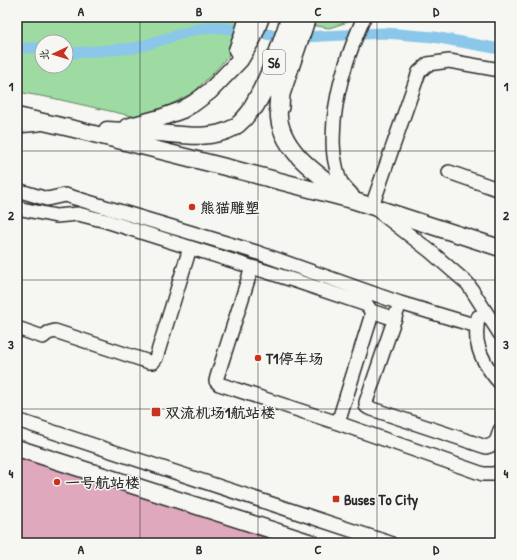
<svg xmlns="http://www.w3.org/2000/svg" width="517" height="560" font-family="'Patrick Hand','LXGW WenKai TC',sans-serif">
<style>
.green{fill:#9ddba2;stroke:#648366;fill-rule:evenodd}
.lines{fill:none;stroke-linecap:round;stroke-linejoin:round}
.canal{stroke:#8ac7ea;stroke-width:11}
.building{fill:#dfa8bd;stroke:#2b2b2b}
.minor-casing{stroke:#2b2b2b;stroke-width:16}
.major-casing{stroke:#2b2b2b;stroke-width:19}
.highway-casing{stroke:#2b2b2b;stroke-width:22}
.minor{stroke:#f6f6f2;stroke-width:13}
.major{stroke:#f6f6f2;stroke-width:16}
.highway{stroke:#f6f6f2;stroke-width:19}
.grid{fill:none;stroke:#2b2b2b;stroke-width:1;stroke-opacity:0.55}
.poi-dot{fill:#c8321e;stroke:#f6f6f2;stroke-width:1.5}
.labels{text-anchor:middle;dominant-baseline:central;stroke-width:3;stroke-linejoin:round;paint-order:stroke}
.shield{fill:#f6f6f2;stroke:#686867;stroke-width:1}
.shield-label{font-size:14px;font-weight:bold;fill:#2b2b2b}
.poi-label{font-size:15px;font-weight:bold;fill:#2b2b2b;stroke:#f6f6f2;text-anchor:start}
.neatline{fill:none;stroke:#2b2b2b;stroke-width:1.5}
.grid-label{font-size:13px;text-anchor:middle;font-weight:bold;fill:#2b2b2b}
</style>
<rect width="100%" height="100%" fill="#f6f6f2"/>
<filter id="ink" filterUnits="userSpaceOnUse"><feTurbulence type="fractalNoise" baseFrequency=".025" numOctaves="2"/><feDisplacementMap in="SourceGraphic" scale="8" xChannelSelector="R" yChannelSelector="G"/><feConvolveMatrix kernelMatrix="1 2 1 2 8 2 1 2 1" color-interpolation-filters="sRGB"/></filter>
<g filter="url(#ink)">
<path class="green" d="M 17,17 L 244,17 L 228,56 L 213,73 L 194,92 L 164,108 L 136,117 L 52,98 L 17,92 ZM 42,42 L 66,42 L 66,66 L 42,66 Z
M 260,17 L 355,17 L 354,20 L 329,28 Z"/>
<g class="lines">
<path class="canal" d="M 17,48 L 42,48
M 66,52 L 72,53 L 135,48 L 194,30 L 216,27 L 263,34 L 303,37 L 385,33 L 434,37 L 500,49"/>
</g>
<path class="building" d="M 17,456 L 176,508 L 283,543 L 17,543 Z"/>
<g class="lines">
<defs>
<path id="minor" d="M 500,70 L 449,61 L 428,64 L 419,72 L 372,206 L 430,251 L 468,284 L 500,334
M 17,126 L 39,124
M 449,172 L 500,190
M 17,190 L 47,199 L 65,195 L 256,252 L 400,303 L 477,326
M 352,195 C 350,192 346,189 344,186 C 339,181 337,173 336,166 C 332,151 333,136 334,120 C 338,82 349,52 364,17
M 17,208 L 56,216 L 78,214 L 106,221 L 296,281 L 367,305 L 371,311 L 371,317 L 338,423
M 252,267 L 217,377 L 216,381 L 219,384 L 338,423 L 483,474 L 493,474 L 500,472
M 400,303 L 366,402 L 366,406 L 369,408 L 486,447 C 497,444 497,440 500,430
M 371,311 L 395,319
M 478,317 C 477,327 475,336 478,345 C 481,359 491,373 500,383
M 17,328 L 43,337 L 48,333 L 55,331 L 149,362 L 153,362 L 156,358 L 190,248
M 17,420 L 390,543"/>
<path id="major" d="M 237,50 L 242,37 L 248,17
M 279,107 C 275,147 317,174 346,195
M 17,116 L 74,129 L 237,170 L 352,200 L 500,248
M 127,127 L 160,118 L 182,110 L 194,103 L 210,91 L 240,60 L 253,38 L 261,17
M 107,130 C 124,131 142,132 159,133 C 183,135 211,140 233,128 C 242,123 248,114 254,106
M 17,448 L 312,543"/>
<path id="highway" d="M 254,106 C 270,79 282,46 291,17
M 279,107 L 280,94 L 306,17"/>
</defs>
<use href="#minor" class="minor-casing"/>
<use href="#major" class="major-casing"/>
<use href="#highway" class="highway-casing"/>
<use href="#minor" class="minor"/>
<use href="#major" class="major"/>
<use href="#highway" class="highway"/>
</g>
</g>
<path class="grid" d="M 140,17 L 140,543M 258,17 L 258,543M 377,17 L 377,543M 17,151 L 500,151M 17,280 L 500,280M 17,409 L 500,409"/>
<g class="poi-dot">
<circle cx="192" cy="207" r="4"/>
<circle cx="258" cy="358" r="4"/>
<rect x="151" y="407" width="10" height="10" rx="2"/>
<circle cx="57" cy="482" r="4"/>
<rect x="332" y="495" width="8" height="8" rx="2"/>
</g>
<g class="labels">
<rect class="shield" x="263" y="50" width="22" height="24" rx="3"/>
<g class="shield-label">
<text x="274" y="62">S6</text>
</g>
<g class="poi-label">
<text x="200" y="207">熊猫雕塑</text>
<text x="266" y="358">T1停车场</text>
<text x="165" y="412">双流机场1航站楼</text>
<text x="65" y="482">一号航站楼</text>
<text x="344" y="499">Buses To City</text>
</g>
</g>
<rect width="517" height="560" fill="none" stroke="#f6f6f2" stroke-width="44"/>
<g transform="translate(54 54) rotate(266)"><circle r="19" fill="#f6f6f2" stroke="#a5a5a2"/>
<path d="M0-3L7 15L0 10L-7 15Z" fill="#c8321e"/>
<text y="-6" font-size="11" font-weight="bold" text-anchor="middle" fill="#2b2b2b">北</text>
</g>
<rect x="22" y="22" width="473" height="516" class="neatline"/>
<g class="grid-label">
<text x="81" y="16">A</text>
<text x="199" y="16">B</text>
<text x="318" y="16">C</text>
<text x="436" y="16">D</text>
<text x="11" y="91">1</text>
<text x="506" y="91">1</text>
<text x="11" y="220">2</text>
<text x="506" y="220">2</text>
<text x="11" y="349">3</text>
<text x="506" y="349">3</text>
<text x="11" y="478">4</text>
<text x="506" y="478">4</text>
<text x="81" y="554">A</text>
<text x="199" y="554">B</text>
<text x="318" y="554">C</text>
<text x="436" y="554">D</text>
</g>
</svg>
